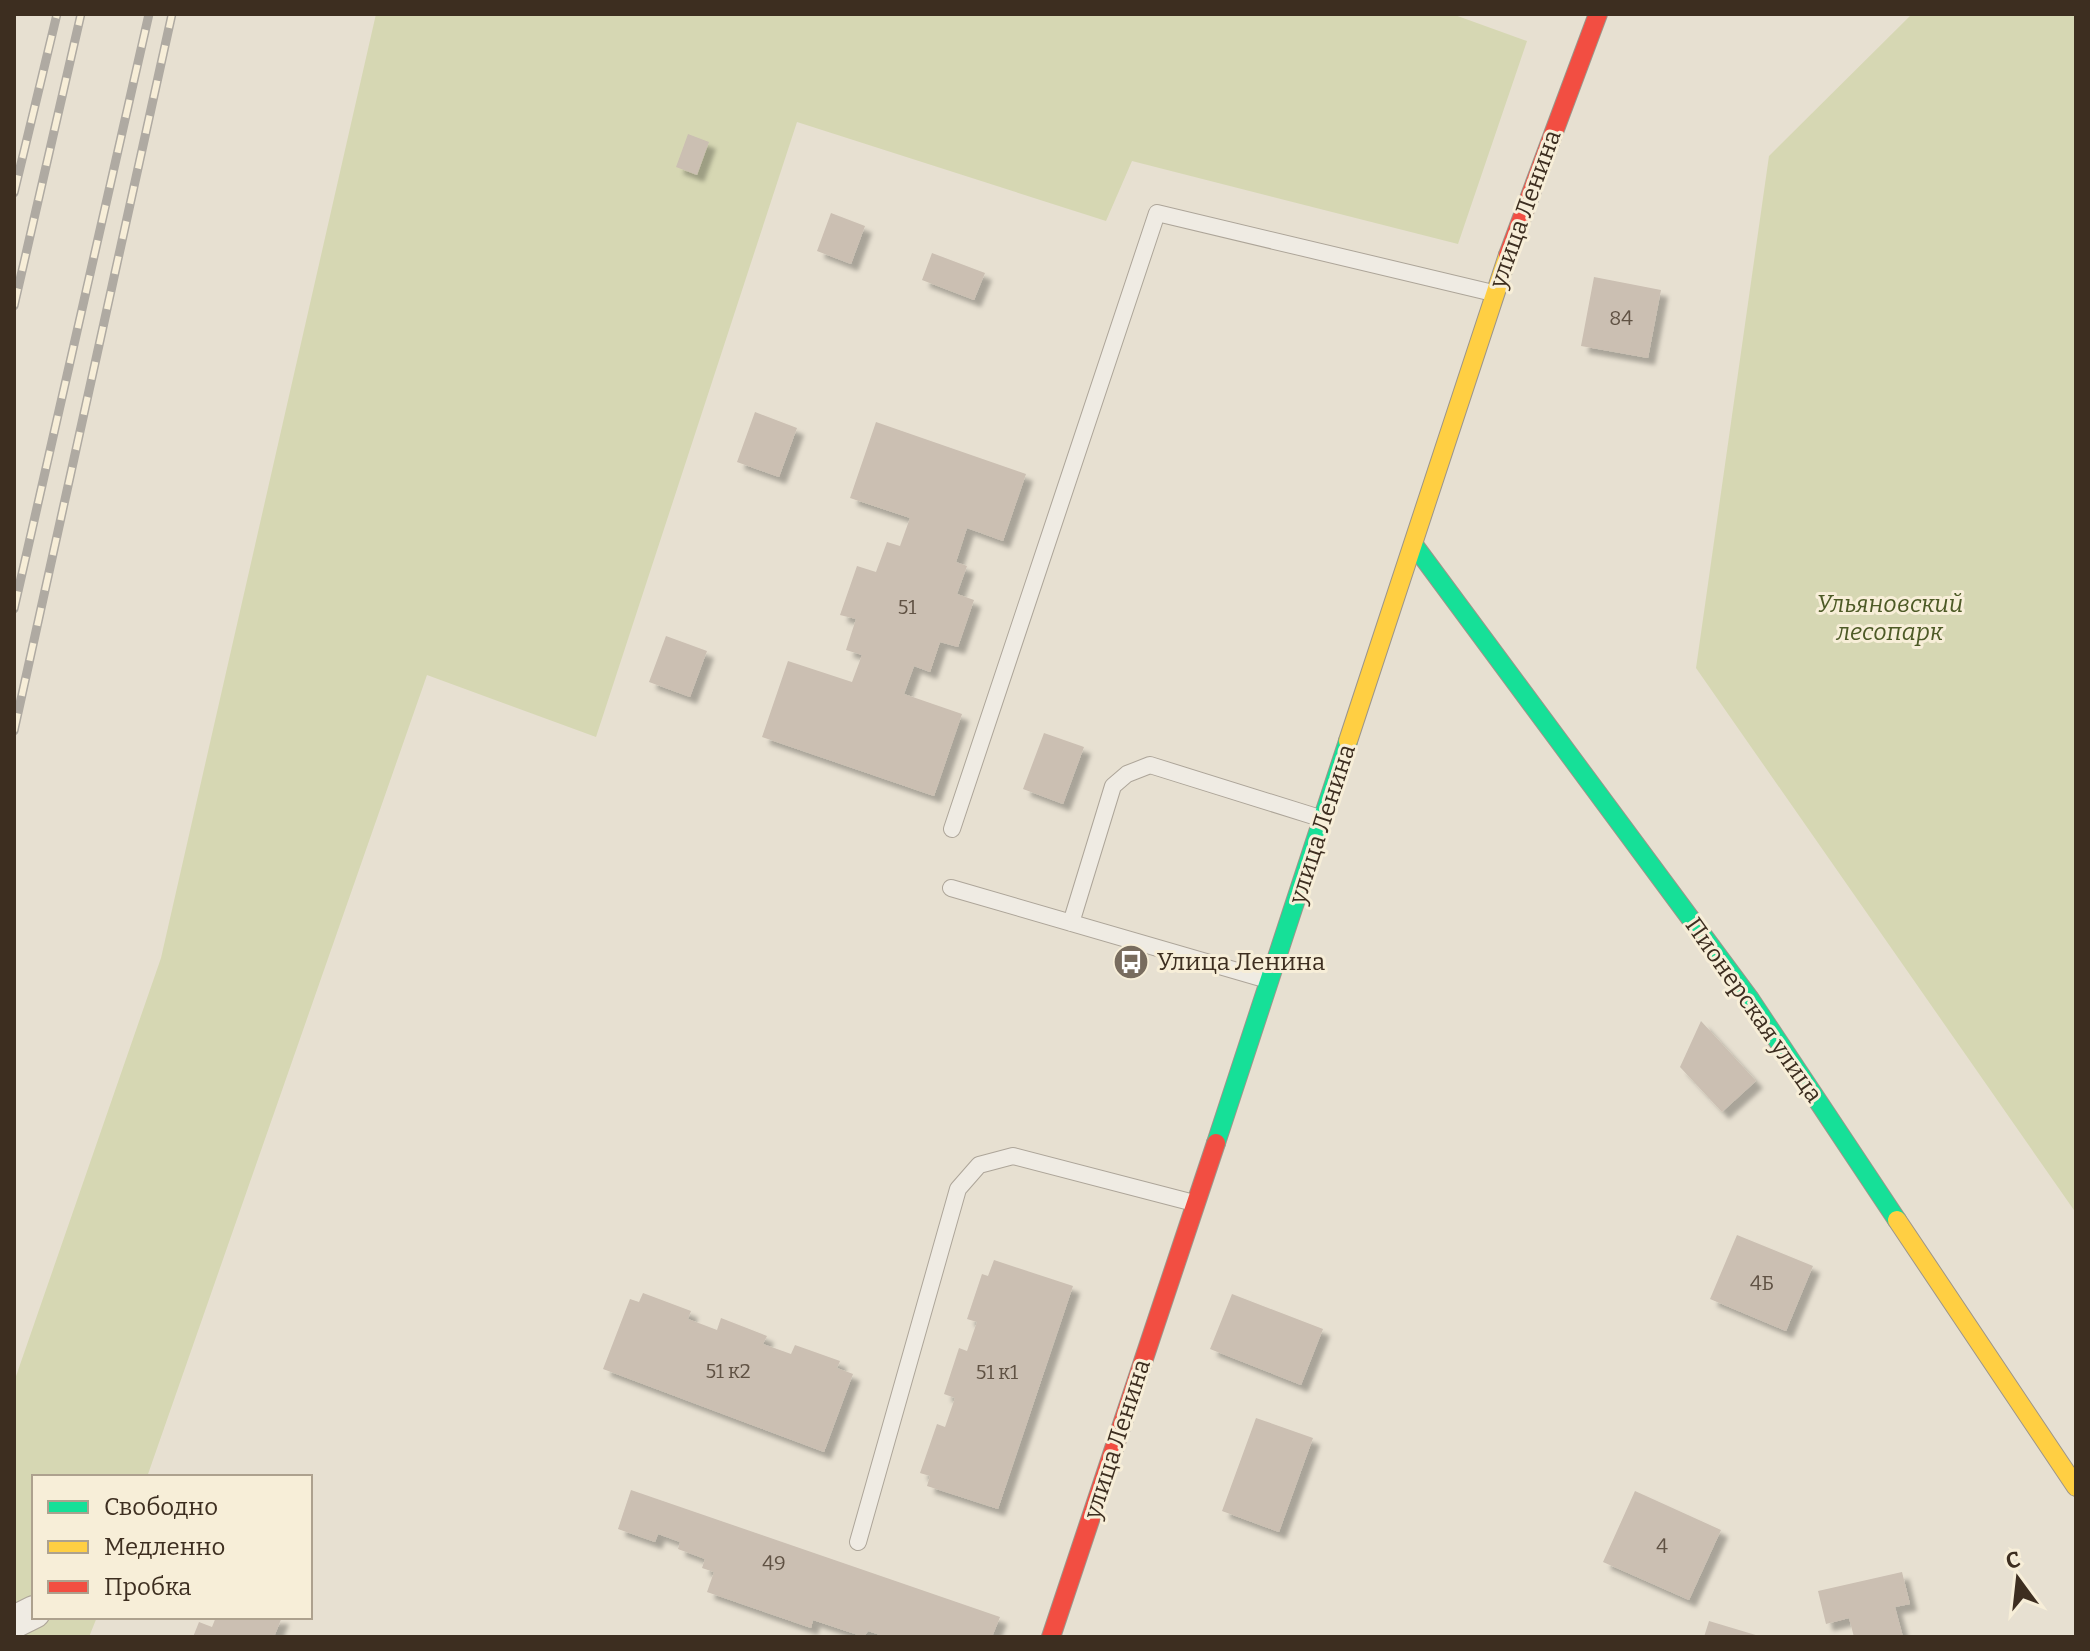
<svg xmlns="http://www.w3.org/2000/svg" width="2090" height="1651" font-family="Bitter,serif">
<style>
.green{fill:#d6d7b3}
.building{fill:#cbbfb2;filter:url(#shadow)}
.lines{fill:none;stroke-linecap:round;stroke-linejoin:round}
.lane-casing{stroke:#ada599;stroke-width:18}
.street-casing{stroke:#ada599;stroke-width:34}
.fast-casing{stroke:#9c958a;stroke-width:20}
.slow-casing{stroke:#9c958a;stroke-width:20}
.jam-casing{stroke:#9c958a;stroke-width:20}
.lane{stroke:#efebe3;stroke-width:16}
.street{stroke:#efebe3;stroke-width:32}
.fast{stroke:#16e098;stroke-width:18}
.slow{stroke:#ffcf43;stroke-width:18}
.jam{stroke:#f24e42;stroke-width:18}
.rail-casing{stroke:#afaaa2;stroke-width:9}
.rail{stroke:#f7eed8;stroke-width:6;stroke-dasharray:18;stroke-linecap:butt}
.labels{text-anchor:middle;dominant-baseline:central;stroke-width:6;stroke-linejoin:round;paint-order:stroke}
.number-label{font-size:20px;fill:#605244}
.street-label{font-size:24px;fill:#3d2e20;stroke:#f7eed8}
.park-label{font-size:24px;font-style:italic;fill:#4d5a26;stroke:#f7eed8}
.poi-label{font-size:24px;fill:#3d2e20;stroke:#f7eed8;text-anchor:start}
</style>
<defs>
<filter id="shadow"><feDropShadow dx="7" dy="7" stdDeviation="2" flood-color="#0004"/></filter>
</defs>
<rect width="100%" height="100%" fill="#e7e0d1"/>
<path class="green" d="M 376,14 L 1452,14 L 1527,41 L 1458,244 L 1132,161 L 1106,221 L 797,122 L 596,737 L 427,675 L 147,1477 L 34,1477 L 34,1617 L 97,1617 L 89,1637 L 14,1637 L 14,1382 L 161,958 Z
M 1912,14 L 2076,14 L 2076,1213 L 1696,668 L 1769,156 Z"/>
<path class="building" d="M 688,134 L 709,142 L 697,175 L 676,167 Z
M 831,213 L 865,226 L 851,264 L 817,251 Z
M 932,253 L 985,273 L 974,300 L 922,280 Z
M 1594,277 L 1661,290 L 1648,358 L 1581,346 Z
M 755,412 L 797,428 L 779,477 L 737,462 Z
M 876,422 L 1026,474 L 1003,541 L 967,528 L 956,562 L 967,566 L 957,594 L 974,600 L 958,647 L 940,642 L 930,672 L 914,666 L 904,694 L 962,714 L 934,796 L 762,737 L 788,661 L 852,682 L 862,655 L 846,650 L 856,619 L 840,615 L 857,566 L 876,572 L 887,542 L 900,546 L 910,518 L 850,498 Z
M 666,636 L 707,651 L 690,697 L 649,682 Z
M 1044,733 L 1084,747 L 1063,804 L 1023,789 Z
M 1701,1021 L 1756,1081 L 1722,1112 L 1680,1067 Z
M 1737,1235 L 1813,1266 L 1786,1331 L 1710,1299 Z
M 994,1260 L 1073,1286 L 998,1509 L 927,1486 L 930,1476 L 920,1473 L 937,1424 L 945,1427 L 955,1398 L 944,1394 L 959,1348 L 967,1351 L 977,1322 L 967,1319 L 982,1274 L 988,1276 Z
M 643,1293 L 691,1311 L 688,1319 L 717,1330 L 721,1318 L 767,1336 L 763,1344 L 791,1354 L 795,1345 L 840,1361 L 837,1368 L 853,1374 L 824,1452 L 603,1369 L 630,1299 L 639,1302 Z
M 1232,1294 L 1323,1329 L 1301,1385 L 1210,1349 Z
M 1256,1418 L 1313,1438 L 1279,1532 L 1222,1511 Z
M 631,1490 L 1000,1617 L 992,1637 L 886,1637 L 868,1631 L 864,1637 L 813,1620 L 811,1628 L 707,1592 L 714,1572 L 702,1568 L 705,1559 L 678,1549 L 680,1542 L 658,1534 L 655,1542 L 618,1529 Z
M 1635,1491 L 1721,1530 L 1689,1600 L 1603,1562 Z
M 1902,1572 L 1910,1604 L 1895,1607 L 1903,1637 L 1854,1637 L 1849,1618 L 1826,1624 L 1818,1591 Z
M 216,1617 L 282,1617 L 274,1637 L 193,1637 L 199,1622 L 212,1627 Z
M 1709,1621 L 1759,1636 L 1759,1637 L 1704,1637 Z"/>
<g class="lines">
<defs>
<path id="lane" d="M 952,829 L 1157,213 L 1493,293
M 951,888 L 1268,980
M 1071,923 L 1113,786 L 1127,774 L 1150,765 L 1323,819
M 858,1542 L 958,1189 L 979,1165 L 1013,1156 L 1194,1203"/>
<path id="street" d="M 14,1622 L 34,1612"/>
<path id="fast" d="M 1414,545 L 1750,999 L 1897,1220
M 1216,1143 L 1348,741"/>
<path id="slow" d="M 1348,741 L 1508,255
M 1897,1220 L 2076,1487"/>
<path id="jam" d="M 1508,255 L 1598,14
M 1051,1637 L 1216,1143"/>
</defs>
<use href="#lane" class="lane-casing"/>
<use href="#street" class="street-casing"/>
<use href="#fast" class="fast-casing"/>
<use href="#slow" class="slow-casing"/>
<use href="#jam" class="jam-casing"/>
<use href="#lane" class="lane"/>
<use href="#street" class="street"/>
<use href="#fast" class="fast"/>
<use href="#slow" class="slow"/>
<use href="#jam" class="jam"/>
<defs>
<path id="rail" d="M 14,193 L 57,14
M 14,306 L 81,14
M 14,609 L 149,14
M 14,731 L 172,14"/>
</defs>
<use href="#rail" class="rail-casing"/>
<use href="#rail" class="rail"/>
</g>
<defs>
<symbol id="bus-disc" viewBox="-11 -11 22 22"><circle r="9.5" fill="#786c5e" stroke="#f7eed8"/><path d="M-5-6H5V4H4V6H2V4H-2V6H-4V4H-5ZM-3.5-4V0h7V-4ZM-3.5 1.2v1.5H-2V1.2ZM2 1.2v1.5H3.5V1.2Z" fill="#fff"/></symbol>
</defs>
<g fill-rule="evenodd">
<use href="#bus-disc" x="1111" y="942" width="40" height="40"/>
</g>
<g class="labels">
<g class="number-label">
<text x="1621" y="318">84</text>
<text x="907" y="607">51</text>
<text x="1762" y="1283">4Б</text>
<text x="728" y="1371">51 к2</text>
<text x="997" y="1372">51 к1</text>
<text x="1662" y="1546">4</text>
<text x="774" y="1563">49</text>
</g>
<g class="street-label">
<text transform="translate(1525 209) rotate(-70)">улица Ленина</text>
<text transform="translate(1322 824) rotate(-72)">улица Ленина</text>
<text transform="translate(1754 1010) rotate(55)">Пионерская улица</text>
<text transform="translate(1117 1439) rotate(-72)">улица Ленина</text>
</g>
<g class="park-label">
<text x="1890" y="604">Ульяновский<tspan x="1890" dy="28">лесопарк</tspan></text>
</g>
<g class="poi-label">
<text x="1157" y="962">Улица Ленина</text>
</g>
</g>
<rect width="2090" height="1651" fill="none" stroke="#3d2e20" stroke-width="32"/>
<rect x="32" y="1475" width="280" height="144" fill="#f7eed8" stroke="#ada18e" stroke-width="2"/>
<rect x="48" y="1501" width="40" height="12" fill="#16e098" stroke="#ada18e" stroke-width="2"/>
<text x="104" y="1515" font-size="24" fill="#3d2e20">Свободно</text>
<rect x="48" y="1541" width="40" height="12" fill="#ffcf43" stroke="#ada18e" stroke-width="2"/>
<text x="104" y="1555" font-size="24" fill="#3d2e20">Медленно</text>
<rect x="48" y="1581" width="40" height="12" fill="#f24e42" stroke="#ada18e" stroke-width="2"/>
<text x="104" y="1595" font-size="24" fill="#3d2e20">Пробка</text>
<g transform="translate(2018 1579) rotate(345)" stroke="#f7eed8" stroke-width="6" paint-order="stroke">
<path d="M0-6L14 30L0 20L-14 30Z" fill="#3d2e20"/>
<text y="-12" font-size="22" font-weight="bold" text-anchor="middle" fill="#3d2e20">С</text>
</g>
</svg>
